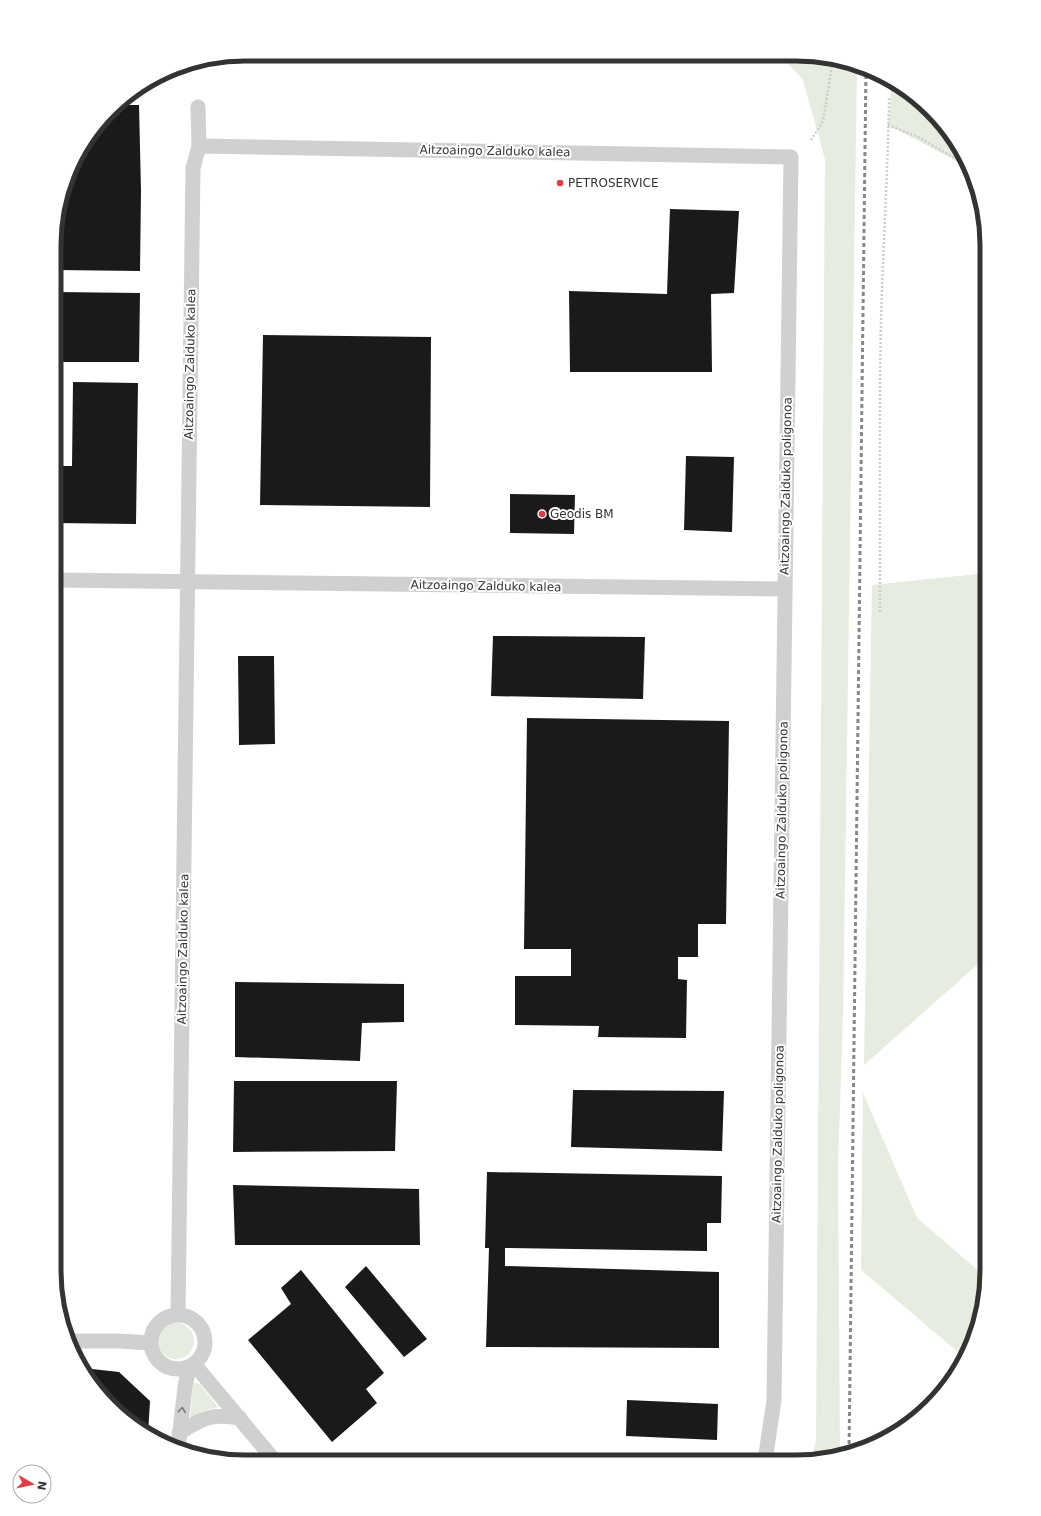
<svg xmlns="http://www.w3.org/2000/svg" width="1041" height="1516" font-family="'DejaVu Sans',sans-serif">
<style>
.green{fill:#e6ecdf}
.building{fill:#1a1a1a}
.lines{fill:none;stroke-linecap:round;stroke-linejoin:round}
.path{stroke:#cdcdcd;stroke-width:2.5;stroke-dasharray:2 2;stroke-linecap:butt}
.street{stroke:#d0d0d0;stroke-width:15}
.rail{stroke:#888;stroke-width:3;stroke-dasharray:4 3;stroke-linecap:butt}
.oneway{stroke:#7a7a7a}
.poi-dot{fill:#e63946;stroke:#fff;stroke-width:1.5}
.labels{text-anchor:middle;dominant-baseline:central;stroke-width:4;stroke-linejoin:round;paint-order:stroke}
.street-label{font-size:12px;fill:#333;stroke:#fff}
.poi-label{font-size:12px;fill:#333;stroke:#fff;text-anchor:start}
.rim{fill:none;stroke:#333;stroke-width:5}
</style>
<rect width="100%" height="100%" fill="#fff"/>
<path class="green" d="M 782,56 L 821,56 L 857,65 L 843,1015 L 838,1166 L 840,1453 L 812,1459 L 816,1440 L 825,159 L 803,80 Z
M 892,82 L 913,94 L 947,128 L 970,168 L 888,125 Z
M 987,573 L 987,956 L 864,1065 L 872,585 Z
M 863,1093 L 917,1218 L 987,1278 L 977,1333 L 964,1357 L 861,1270 Z
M158 1341a18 18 0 1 1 36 0a18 18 0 1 1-36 0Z
M 193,1382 L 200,1384 L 218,1407 C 208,1411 203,1408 194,1417 L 190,1417 Z"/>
<path class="building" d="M 116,105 L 139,105 L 141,191 L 140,271 L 56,270 L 56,220 L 79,150 Z
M 670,209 L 739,211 L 734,293 L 711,294 L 712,372 L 570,372 L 569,291 L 667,294 Z
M 56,292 L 140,293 L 139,362 L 55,362 Z
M 263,335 L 431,337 L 430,507 L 260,505 Z
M 73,382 L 138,383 L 136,524 L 55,523 L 55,466 L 72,466 Z
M 686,456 L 734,457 L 732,532 L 684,530 Z
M 510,494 L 575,495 L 574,534 L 510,533 Z
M 493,636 L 645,637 L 643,699 L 491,696 Z
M 238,656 L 274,656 L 275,744 L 239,745 Z
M 527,718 L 729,721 L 726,924 L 698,924 L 698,957 L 678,957 L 678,979 L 687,980 L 686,1038 L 598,1037 L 599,1026 L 515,1025 L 515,976 L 571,976 L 571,949 L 524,949 Z
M 235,982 L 404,984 L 404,1022 L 362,1023 L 360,1061 L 235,1057 Z
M 234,1081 L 397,1081 L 395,1151 L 233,1152 Z
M 573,1090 L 724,1091 L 722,1151 L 571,1147 Z
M 487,1172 L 722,1176 L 721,1223 L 707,1223 L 707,1251 L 505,1248 L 505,1266 L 719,1272 L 719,1348 L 486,1347 L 489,1248 L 485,1248 Z
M 233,1185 L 419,1189 L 420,1245 L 235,1245 Z
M 366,1266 L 427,1339 L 404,1357 L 345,1287 Z
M 301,1270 L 384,1373 L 366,1389 L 377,1403 L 332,1442 L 248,1340 L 291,1304 L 281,1288 Z
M 83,1368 L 119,1372 L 150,1401 L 148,1434 L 129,1423 L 94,1388 Z
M 627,1400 L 718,1404 L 717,1440 L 626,1436 Z"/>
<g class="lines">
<path class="path" d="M 888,125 L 918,137 L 970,167
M 811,140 L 823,121 L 833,59
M 880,612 C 880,515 879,418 881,321 C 883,246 888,172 889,97"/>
<path class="street" d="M 199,146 L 791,157 L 774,1400 L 766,1454 L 763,1462
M 55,580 L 785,589
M 178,1315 L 193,168 L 199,146 L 198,107
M151 1342a27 27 0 1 1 54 0a27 27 0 1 1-54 0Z
M 68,1341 L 118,1341 L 151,1343
M 194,1364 L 275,1461
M 179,1433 C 202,1418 212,1413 240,1418
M 178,1449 L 185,1387 L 189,1367"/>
<path class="rail" d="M 849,1451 L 866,68"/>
</g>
<defs><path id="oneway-chevron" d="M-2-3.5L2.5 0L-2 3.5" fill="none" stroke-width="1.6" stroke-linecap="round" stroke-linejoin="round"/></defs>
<use class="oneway" href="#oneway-chevron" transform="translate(182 1410) rotate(-83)"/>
<g class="poi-dot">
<circle cx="560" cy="183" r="4"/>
<circle cx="542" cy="514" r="4"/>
</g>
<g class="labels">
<g class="street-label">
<text transform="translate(495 151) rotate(1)">Aitzoaingo Zalduko kalea</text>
<text transform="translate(190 364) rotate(-89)">Aitzoaingo Zalduko kalea</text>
<text transform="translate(786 486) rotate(-89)">Aitzoaingo Zalduko poligonoa</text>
<text transform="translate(486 586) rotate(1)">Aitzoaingo Zalduko kalea</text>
<text transform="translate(782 810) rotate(-89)">Aitzoaingo Zalduko poligonoa</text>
<text transform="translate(183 949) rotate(-89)">Aitzoaingo Zalduko kalea</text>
<text transform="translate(778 1134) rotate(-89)">Aitzoaingo Zalduko poligonoa</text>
</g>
<g class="poi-label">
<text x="568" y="183">PETROSERVICE</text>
<text x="550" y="514">Geodis BM</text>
</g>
</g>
<path d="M0 0H1041V1516H0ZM245 61H796A184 184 0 0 1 980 245V1271A184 184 0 0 1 796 1455H245A184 184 0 0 1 61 1271V245A184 184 0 0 1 245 61Z" fill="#fff" fill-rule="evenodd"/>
<path class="rim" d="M245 61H796A184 184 0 0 1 980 245V1271A184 184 0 0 1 796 1455H245A184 184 0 0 1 61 1271V245A184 184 0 0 1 245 61Z"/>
<g transform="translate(32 1484) rotate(99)"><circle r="19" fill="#ffffff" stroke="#adadad"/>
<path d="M0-3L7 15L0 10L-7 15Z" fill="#e63946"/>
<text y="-6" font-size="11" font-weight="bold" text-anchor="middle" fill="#333333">N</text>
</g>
</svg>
